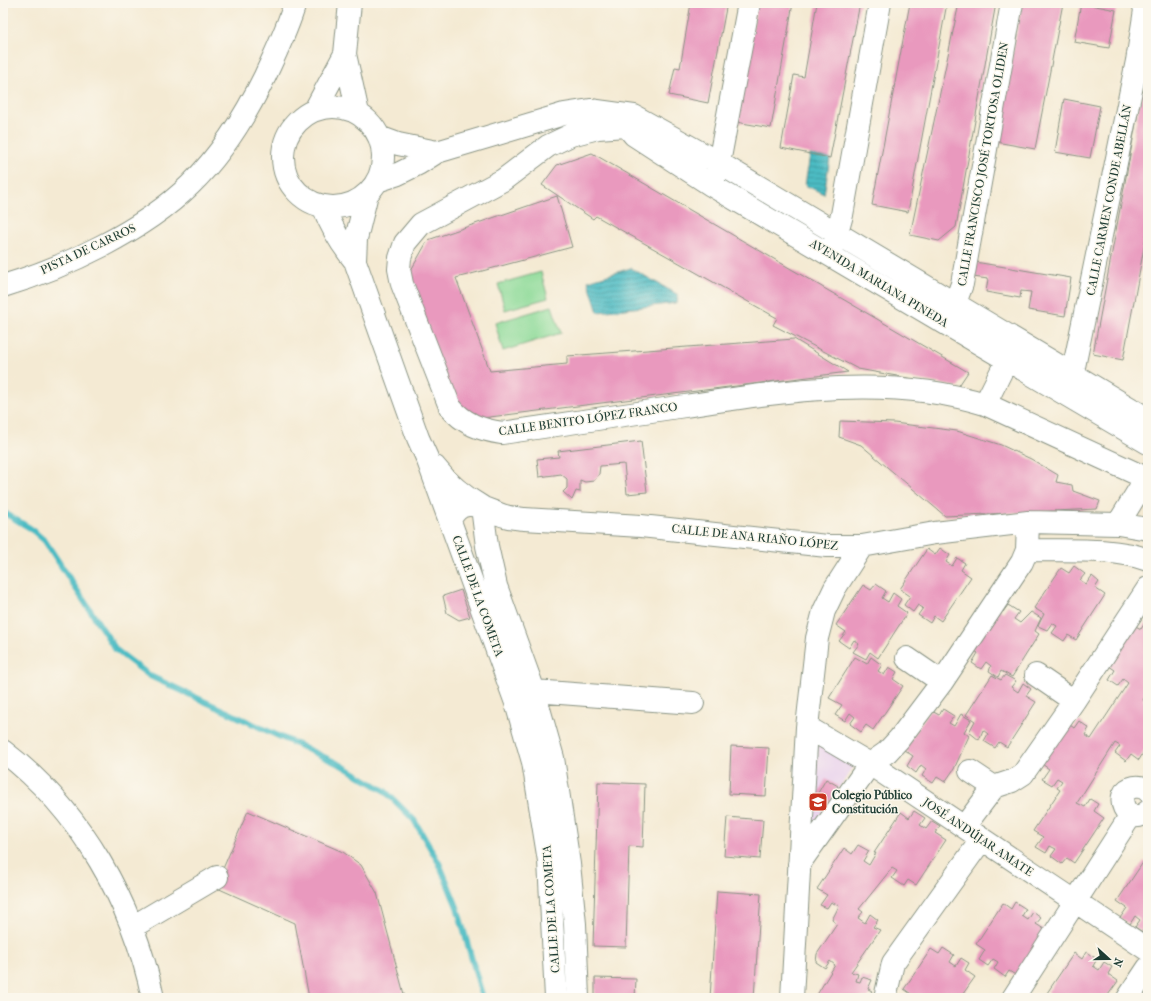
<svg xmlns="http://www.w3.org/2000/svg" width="1151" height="1001" font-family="'IM FELL French Canon',serif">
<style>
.built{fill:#e9d2ed}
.pitch{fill:#8dda98;stroke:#568c66}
.water{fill:url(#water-rules);stroke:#367c7c}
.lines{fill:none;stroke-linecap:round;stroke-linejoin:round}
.stream{stroke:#4cbbc3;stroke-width:6}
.building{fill:#e999be}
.minor-casing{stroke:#8a9484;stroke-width:24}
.minor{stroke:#fff;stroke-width:22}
.labels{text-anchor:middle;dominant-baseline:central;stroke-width:3;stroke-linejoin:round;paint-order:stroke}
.street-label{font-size:12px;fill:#1f3d34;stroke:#fbf7ec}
.poi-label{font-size:12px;font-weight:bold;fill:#1f3d34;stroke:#fbf7ec;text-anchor:start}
</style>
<defs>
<pattern id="water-rules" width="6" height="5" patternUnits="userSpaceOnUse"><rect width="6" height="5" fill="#4cbbc3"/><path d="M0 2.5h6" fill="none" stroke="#3f999f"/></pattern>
</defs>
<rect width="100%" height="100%" fill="#fbf7ec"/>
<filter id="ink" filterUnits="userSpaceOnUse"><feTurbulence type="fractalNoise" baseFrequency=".025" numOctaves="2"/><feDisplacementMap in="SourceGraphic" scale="8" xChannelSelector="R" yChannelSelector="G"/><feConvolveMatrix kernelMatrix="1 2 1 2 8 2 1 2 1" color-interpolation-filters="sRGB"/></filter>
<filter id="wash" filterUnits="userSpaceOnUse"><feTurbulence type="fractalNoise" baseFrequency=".012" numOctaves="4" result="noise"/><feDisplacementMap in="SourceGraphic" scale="16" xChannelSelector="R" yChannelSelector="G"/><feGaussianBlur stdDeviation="0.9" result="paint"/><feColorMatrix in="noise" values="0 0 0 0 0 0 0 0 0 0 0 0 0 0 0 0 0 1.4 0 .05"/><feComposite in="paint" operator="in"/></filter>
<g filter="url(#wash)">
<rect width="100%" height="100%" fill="#f4ead3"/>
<path class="built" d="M 812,733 L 856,763 L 802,842 Z"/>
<path class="pitch" d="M 541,272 L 548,298 L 505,310 L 498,284 Z
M 552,306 L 561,333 L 503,351 L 495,323 Z"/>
<path class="water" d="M 810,155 L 830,158 L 824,194 L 805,185 Z
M 631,268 L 678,295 L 677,303 L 598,312 L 588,281 Z"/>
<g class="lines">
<path class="stream" d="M 3,512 L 30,528 L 45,541 L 116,650 L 150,676 L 341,765 L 385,791 L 414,820 L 439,863 L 457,907 L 483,998"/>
</g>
<g id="blocks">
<path class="building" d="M 691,3 L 727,3 L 708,103 L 669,95 L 675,67 L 680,68 Z
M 757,3 L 793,3 L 771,128 L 736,122 Z
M 817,3 L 860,3 L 830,158 L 781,148 L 794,75 L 804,77 Z
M 910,3 L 947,3 L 908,212 L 872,205 Z
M 959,3 L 996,3 L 956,227 L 939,241 L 910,235 Z
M 1022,3 L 1063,3 L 1035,149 L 996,142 Z
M 1081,3 L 1116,10 L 1109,48 L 1074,42 Z
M 1142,91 L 1148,92 L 1148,226 L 1123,360 L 1093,354 Z
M 1064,99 L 1100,106 L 1090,158 L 1055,152 Z
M 592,153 L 968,372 L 958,387 L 858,369 L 773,325 L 777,318 L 596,216 L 593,219 L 542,185 L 557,165 Z
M 557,196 L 572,247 L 456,278 L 490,371 L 567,364 L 567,356 L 794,339 L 848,372 L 474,419 L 448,401 L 411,296 L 410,272 L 428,240 Z
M 975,262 L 1071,278 L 1065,316 L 1028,310 L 1031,292 L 1021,291 L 1020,298 L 986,292 L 988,279 L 973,277 Z
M 840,421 L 894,423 L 957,431 L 1001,445 L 1031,459 L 1058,475 L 1056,482 L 1072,485 L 1073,491 L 1100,501 L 1097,509 L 945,516 L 861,445 L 839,437 Z
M 641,441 L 647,492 L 627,494 L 624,464 L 600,466 L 599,474 L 594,481 L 585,482 L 580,480 L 580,492 L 576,491 L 572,500 L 563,492 L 567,488 L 567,479 L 561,474 L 539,477 L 537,459 L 559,457 L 558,451 Z
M 940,548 L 950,555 L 946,562 L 952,566 L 957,558 L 965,563 L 961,570 L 971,577 L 941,621 L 934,616 L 930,623 L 918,615 L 923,608 L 918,605 L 913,612 L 904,605 L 910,596 L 900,589 L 927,549 L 935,555 Z
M 1074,566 L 1085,574 L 1080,580 L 1086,584 L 1092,576 L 1099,582 L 1095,588 L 1105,595 L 1076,640 L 1068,635 L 1064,641 L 1052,633 L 1057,626 L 1052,623 L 1047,630 L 1038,626 L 1044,614 L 1034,608 L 1061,568 L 1069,573 Z
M 876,584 L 886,591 L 882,598 L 888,602 L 893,593 L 901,599 L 897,606 L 907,613 L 878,658 L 870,652 L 866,659 L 853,652 L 859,644 L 854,640 L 849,648 L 839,641 L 846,632 L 836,625 L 863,585 L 871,590 Z
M 461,590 L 470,617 L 459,620 L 447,613 L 443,596 Z
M 1008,605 L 1019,612 L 1014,619 L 1020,623 L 1031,612 L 1041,618 L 1035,631 L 1039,634 L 1012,677 L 1001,671 L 998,677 L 989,671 L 991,666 L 986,662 L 981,669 L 972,663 L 978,653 L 968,647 L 995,606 L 1003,612 Z
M 1145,623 L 1148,625 L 1148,692 L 1143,700 L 1148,704 L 1148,745 L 1139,760 L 1131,754 L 1126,761 L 1115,753 L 1120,746 L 1115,743 L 1077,803 L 1085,807 L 1090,799 L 1098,804 L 1094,811 L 1104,818 L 1074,863 L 1067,858 L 1062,864 L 1051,856 L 1056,849 L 1050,846 L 1046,853 L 1036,847 L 1043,837 L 1033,831 L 1060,790 L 1057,788 L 1062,781 L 1057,778 L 1052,785 L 1042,779 L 1049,769 L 1039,762 L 1066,722 L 1074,728 L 1079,721 L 1089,728 L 1085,735 L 1091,739 L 1128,683 L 1123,679 L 1118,686 L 1109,680 L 1115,670 L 1106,664 L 1132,624 L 1141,629 Z
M 855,657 L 867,664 L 871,657 L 882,665 L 878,671 L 884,675 L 889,667 L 897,672 L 893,679 L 903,686 L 873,730 L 866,725 L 861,732 L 850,724 L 855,717 L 850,713 L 845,721 L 835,715 L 842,705 L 829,698 Z
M 992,675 L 1001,680 L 1005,675 L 1016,681 L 1011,687 L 1018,692 L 1023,683 L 1031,689 L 1026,696 L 1036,702 L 1007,747 L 999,742 L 995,748 L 984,741 L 988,734 L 983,730 L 979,740 L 969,732 L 975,721 L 966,715 Z
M 943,709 L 954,716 L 949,723 L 954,726 L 961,714 L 971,720 L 964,732 L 969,736 L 954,769 L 945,782 L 937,777 L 933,783 L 922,776 L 926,769 L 921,765 L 916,773 L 907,766 L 913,756 L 904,750 L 930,710 L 939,715 Z
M 731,746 L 769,748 L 766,796 L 729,794 Z
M 826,779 L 838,786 L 827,807 L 814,800 Z
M 598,782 L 645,784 L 643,847 L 629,846 L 626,947 L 593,946 Z
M 248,811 L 343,852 L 361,865 L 377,893 L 405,998 L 309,998 L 295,923 L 215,887 Z
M 914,811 L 925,818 L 920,825 L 926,829 L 932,821 L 940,826 L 935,833 L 946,840 L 916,885 L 908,880 L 904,886 L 892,878 L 897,871 L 892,868 L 859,909 L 863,912 L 858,918 L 865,923 L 870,914 L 878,920 L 873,927 L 880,930 L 851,972 L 858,974 L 856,981 L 860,982 L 862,977 L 872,980 L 868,989 L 872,991 L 868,998 L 815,998 L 835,965 L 830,961 L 825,968 L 816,962 L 817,954 L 837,924 L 832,920 L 839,906 L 831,902 L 827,908 L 820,905 L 827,895 L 817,889 L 844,848 L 852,854 L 858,845 L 869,851 L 863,861 L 869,865 L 876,853 L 874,853 L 901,812 L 909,818 Z
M 727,817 L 763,820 L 760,859 L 724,856 Z
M 1144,861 L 1148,864 L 1147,935 L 1135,927 L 1140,920 L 1135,916 L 1130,924 L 1120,918 L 1127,908 L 1117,901 Z
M 717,891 L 761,894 L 754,998 L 710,998 Z
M 1015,902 L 1026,909 L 1022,916 L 1028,920 L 1033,912 L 1041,918 L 1036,924 L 1047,931 L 1017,976 L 1009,971 L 1005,977 L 994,969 L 998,962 L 993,959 L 988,966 L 979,960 L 985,950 L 976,944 L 1003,903 L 1011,909 Z
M 943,948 L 954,955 L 950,962 L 956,966 L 961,958 L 969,963 L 965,970 L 975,977 L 960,998 L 912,998 L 914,996 L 904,989 L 931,949 L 939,954 Z
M 1086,952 L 1097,959 L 1093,966 L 1099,970 L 1104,962 L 1112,967 L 1108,974 L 1118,981 L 1106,998 L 1054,998 L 1047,993 L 1074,953 L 1082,959 Z
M 595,978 L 636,979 L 635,998 L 595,998 Z
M 1146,992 L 1148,993 L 1148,998 L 1141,998 Z"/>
</g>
</g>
<g filter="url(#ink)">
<use href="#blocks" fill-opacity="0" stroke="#8a9484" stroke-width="1"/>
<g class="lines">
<defs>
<path id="minor" d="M 350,3 L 345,54 L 358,113
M283 157a50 50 0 1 1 100 0a50 50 0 1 1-100 0Z
M 315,110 L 345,54
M 617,115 L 634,135 L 711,185 L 1148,443
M 625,126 L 598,128 L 571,135 L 548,146 L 503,180 L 421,224 L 405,243 L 400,258 L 399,269 L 402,284 L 450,407 C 464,424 481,430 502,433 C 563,424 624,415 685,406 C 783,391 888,374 985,404 L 1148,479
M 379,137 L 398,144 L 437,152
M 715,176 L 719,163 L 749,3
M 377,181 L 398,174 L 418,164 L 437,152 L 564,114 L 590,110 L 634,116 L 719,163 L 1148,419
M 323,206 C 331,227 341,244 355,261 L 418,438 L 427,458 L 516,703 L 533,762 L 549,861 L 556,998
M 833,247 L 842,215 L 880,3
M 355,261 L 356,239 L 367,194
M 3,286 C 66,267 143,231 190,185 C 222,154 246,115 265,76 C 276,52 288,28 295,3
M 950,317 L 962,284 L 1012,3
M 1070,386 L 1137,61 L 1145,10 L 1143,3
M 985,404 L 1007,360
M 435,467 C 448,484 463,496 482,507
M 482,507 L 487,546 L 496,586 L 534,691 L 553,758 L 569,864 L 575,924 L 578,998
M 450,520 C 463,492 486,511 505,516 C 511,518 518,518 524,519 L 641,526 L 827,546 L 862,546 L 935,533 L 1028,522 L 1118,524 L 1148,529
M 1118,524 L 1148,475
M 1027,550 C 1063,551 1115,547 1148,560
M 907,658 L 942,682
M 1036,675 L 1074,701
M 534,691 L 693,703
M 807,727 L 870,764 L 1148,950
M 3,751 C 81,810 133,903 153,998
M 970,771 L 994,787
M 1148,791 C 1144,787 1140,786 1134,787 C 1111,791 1126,830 1148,811
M 964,827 L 994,787 L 1012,781 L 1023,774 L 1074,701 L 1148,588
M 799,864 L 870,764 L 887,752 L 899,739 L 942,682 L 1022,562 L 1027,550 L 1028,522
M 134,926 L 217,877
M 792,998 L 807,727 L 817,638 L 824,611 L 835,588 L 862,546
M 885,998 L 893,963 L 982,839
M 1013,998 L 1131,815
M 1128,998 L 1148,968"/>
</defs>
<use href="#minor" class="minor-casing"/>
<use href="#minor" class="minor"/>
</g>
</g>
<defs>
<symbol id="school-square" viewBox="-11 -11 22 22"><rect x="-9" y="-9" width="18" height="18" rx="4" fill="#c8321e" stroke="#fbf7ec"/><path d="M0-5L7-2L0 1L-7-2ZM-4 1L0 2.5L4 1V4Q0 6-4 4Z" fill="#fff"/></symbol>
</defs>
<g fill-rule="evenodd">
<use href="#school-square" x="807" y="791" width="22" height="22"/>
</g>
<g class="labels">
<g class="street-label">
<text transform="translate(983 164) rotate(-80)">CALLE FRANCISCO JOSÉ TORTOSA OLIDEN</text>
<text transform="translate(1109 200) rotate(-79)">CALLE CARMEN CONDE ABELLÁN</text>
<text transform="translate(88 249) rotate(-25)">PISTA DE CARROS</text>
<text transform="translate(879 283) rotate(31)">AVENIDA MARIANA PINEDA</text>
<text transform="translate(588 419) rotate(-8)">CALLE BENITO LÓPEZ FRANCO</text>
<text transform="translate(755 537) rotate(6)">CALLE DE ANA RIAÑO LÓPEZ</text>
<text transform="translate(478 596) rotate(70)">CALLE DE LA COMETA</text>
<text transform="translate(978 837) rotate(34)">JOSÉ ANDÚJAR AMATE</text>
<text transform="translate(551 909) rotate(-94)">CALLE DE LA COMETA</text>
</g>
<g class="poi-label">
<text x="832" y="795">Colegio Público<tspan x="832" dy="14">Constitución</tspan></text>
</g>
</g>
<rect width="1151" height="1001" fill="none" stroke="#fbf7ec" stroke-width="16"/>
<g transform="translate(1109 959) rotate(111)" stroke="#fbf7ec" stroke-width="3" paint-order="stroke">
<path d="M0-3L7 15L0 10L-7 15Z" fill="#1f3d34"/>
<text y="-6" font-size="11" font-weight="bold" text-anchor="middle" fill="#1f3d34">N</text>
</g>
</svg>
